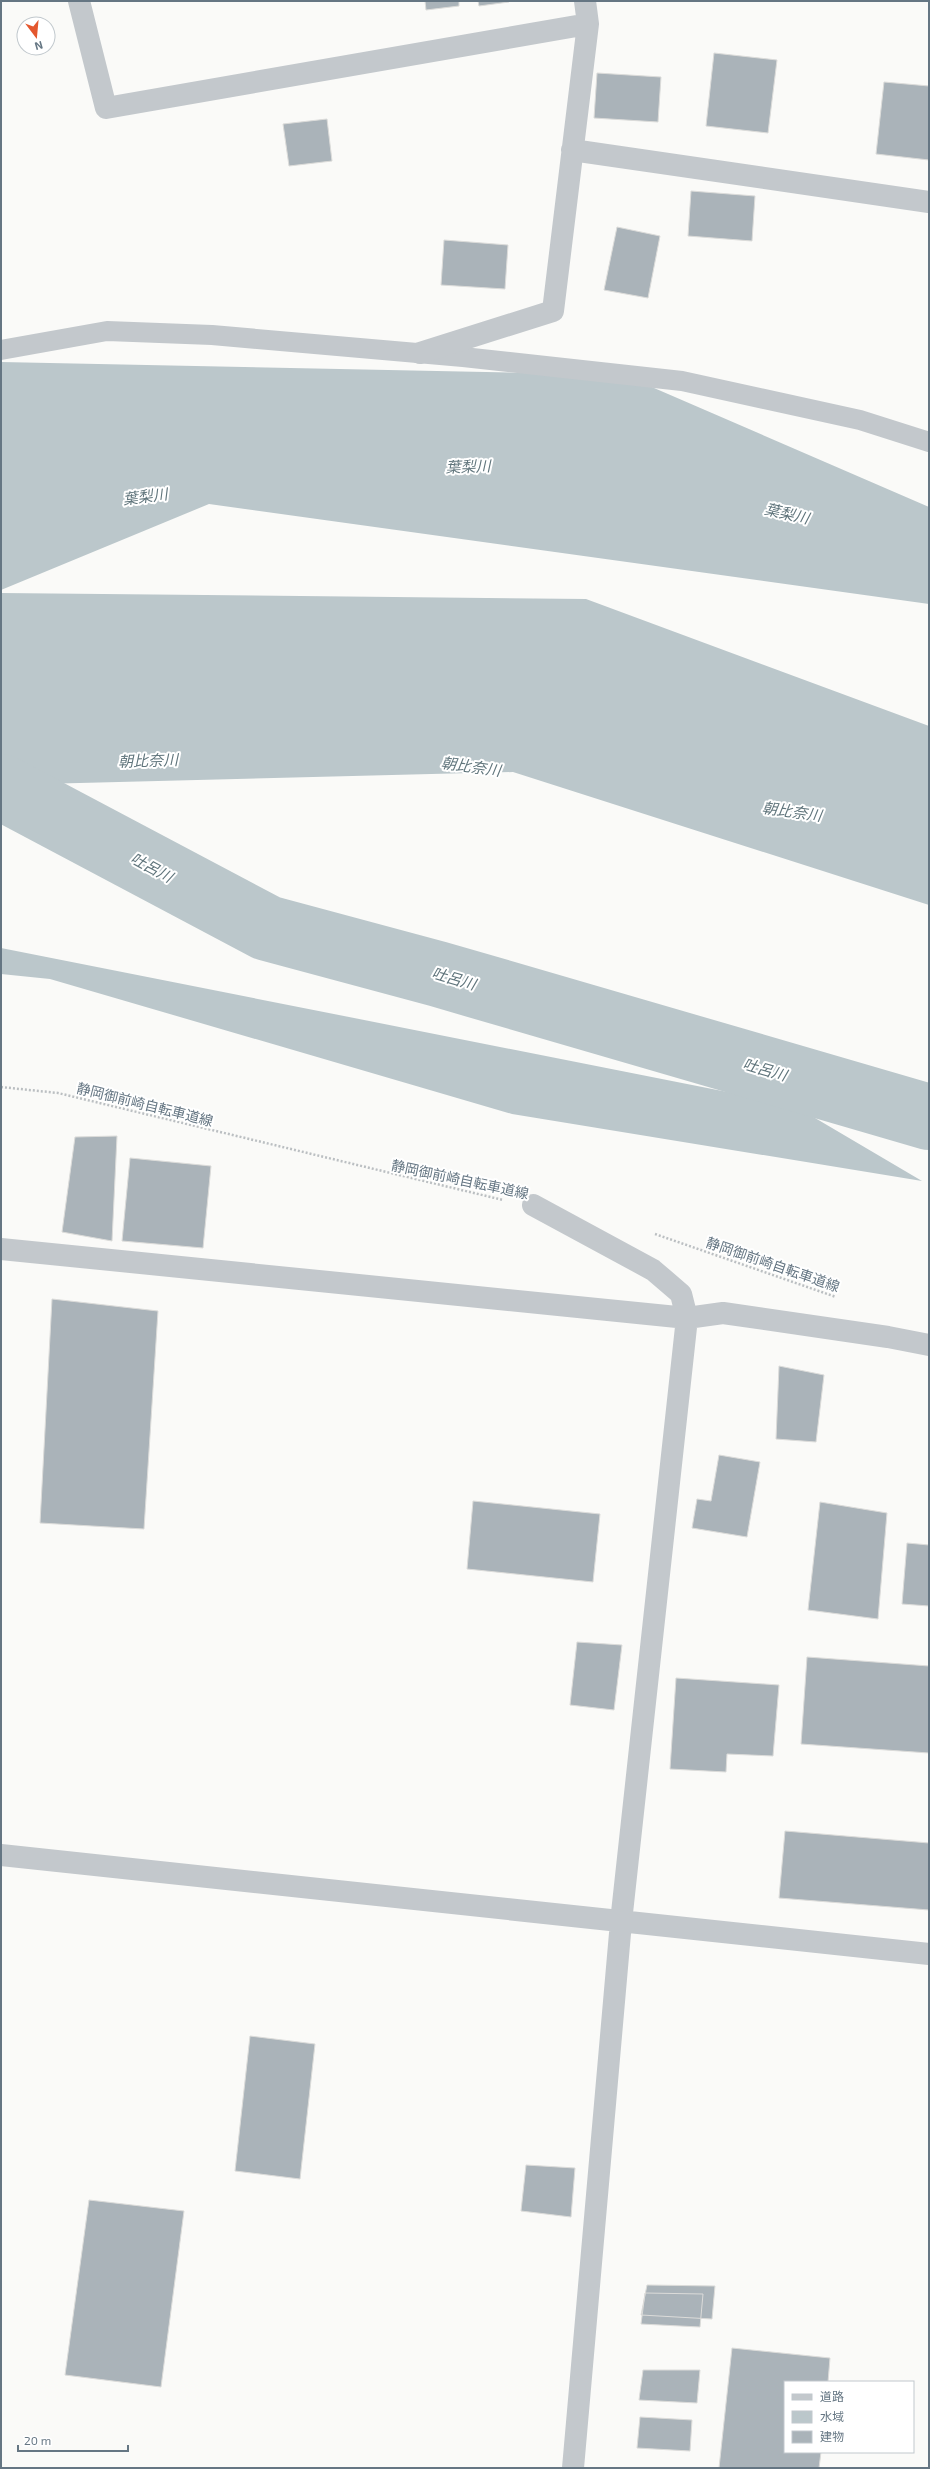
<svg xmlns="http://www.w3.org/2000/svg" width="930" height="2469" font-family="'Exo 2','Noto Sans JP',sans-serif">
<style>
.water{fill:#bbc7cb}
.lines{fill:none;stroke-linecap:round;stroke-linejoin:round}
.river{stroke:#bbc7cb;stroke-width:66}
.building{fill:#aab3b9;stroke:#dcdcda}
.path{stroke:#bbbfc2;stroke-width:2.5;stroke-dasharray:2 2;stroke-linecap:butt}
.lane{stroke:#c3c8cc;stroke-width:20}
.street{stroke:#c3c8cc;stroke-width:22}
.labels{text-anchor:middle;dominant-baseline:central;stroke-width:4;stroke-linejoin:round;paint-order:stroke}
.street-label{font-size:14px;fill:#657683;stroke:#fff}
.water-label{font-size:15px;font-style:italic;fill:#60757c;stroke:#fff}
</style>
<rect width="100%" height="100%" fill="#fafaf8"/>
<path class="water" d="M 1,362 L 624,375 L 929,507 L 929,604 L 209,504 L 1,590 Z
M 1,593 L 586,599 L 929,726 L 929,905 L 513,772 L 1,785 Z
M 1,948 L 793,1105 L 922,1181 L 512,1114 L 50,979 L 1,974 Z"/>
<g class="lines">
<path class="river" d="M 1,787 L 267,928 L 438,974 L 929,1117"/>
</g>
<path class="building" d="M 425,1 L 459,1 L 459,6 L 426,10 Z
M 478,1 L 509,1 L 509,2 L 479,6 Z
M 714,53 L 777,60 L 768,133 L 706,126 Z
M 597,73 L 661,77 L 658,122 L 594,118 Z
M 884,82 L 929,86 L 929,160 L 876,154 Z
M 327,119 L 332,161 L 289,166 L 283,124 Z
M 691,191 L 755,196 L 752,241 L 688,236 Z
M 617,227 L 660,236 L 648,298 L 604,290 Z
M 444,240 L 508,245 L 505,289 L 441,285 Z
M 117,1136 L 112,1241 L 62,1232 L 75,1137 Z
M 130,1158 L 211,1166 L 203,1248 L 122,1241 Z
M 52,1299 L 158,1311 L 144,1529 L 40,1523 Z
M 779,1366 L 824,1375 L 816,1442 L 776,1439 Z
M 719,1455 L 760,1462 L 747,1537 L 692,1528 L 697,1499 L 711,1501 Z
M 473,1501 L 600,1514 L 593,1582 L 467,1569 Z
M 820,1502 L 887,1513 L 878,1619 L 808,1610 Z
M 907,1543 L 929,1545 L 929,1606 L 902,1604 Z
M 577,1642 L 622,1645 L 614,1710 L 570,1705 Z
M 807,1657 L 929,1666 L 929,1753 L 801,1744 Z
M 676,1678 L 779,1685 L 773,1756 L 727,1754 L 726,1772 L 670,1769 Z
M 785,1831 L 929,1843 L 929,1910 L 779,1898 Z
M 250,2036 L 315,2044 L 300,2179 L 235,2171 Z
M 526,2165 L 575,2168 L 571,2217 L 521,2211 Z
M 89,2200 L 184,2211 L 161,2387 L 65,2375 Z
M 647,2285 L 715,2286 L 712,2319 L 641,2315 Z
M 645,2293 L 703,2294 L 700,2327 L 641,2324 Z
M 732,2348 L 830,2358 L 828,2382 L 785,2382 L 785,2452 L 821,2452 L 819,2468 L 719,2468 Z
M 643,2370 L 700,2370 L 697,2403 L 639,2400 Z
M 640,2417 L 692,2420 L 690,2451 L 637,2448 Z"/>
<g class="lines">
<path class="path" d="M 1,1087 L 58,1093 L 503,1200
M 655,1234 L 836,1297"/>
<path class="lane" d="M 1,350 L 107,331 L 212,335 L 463,357 L 682,381 L 860,420 L 929,442"/>
<path class="street" d="M 79,1 L 106,108 L 588,24
M 572,150 L 929,202
M 420,353 L 553,311 L 588,24 L 585,1
M 533,1205 L 653,1270 L 681,1294 L 687,1318 L 621,1922 L 573,2468
M 1,1249 L 687,1318 L 723,1313 L 888,1337 L 929,1345
M 1,1855 L 929,1954"/>
</g>
<g class="labels">
<g class="street-label">
<text transform="translate(145 1104) rotate(14)">静岡御前崎自転車道線</text>
<text transform="translate(460 1179) rotate(12)">静岡御前崎自転車道線</text>
<text transform="translate(773 1264) rotate(19)">静岡御前崎自転車道線</text>
</g>
<g class="water-label">
<text transform="translate(468 466) rotate(-2)">葉梨川</text>
<text transform="translate(145 496) rotate(-7)">葉梨川</text>
<text transform="translate(787 513) rotate(13)">葉梨川</text>
<text transform="translate(148 760) rotate(-2)">朝比奈川</text>
<text transform="translate(471 766) rotate(8)">朝比奈川</text>
<text transform="translate(792 811) rotate(8)">朝比奈川</text>
<text transform="translate(152 867) rotate(28)">吐呂川</text>
<text transform="translate(454 978) rotate(16)">吐呂川</text>
<text transform="translate(765 1069) rotate(16)">吐呂川</text>
</g>
</g>
<rect width="930" height="2469" fill="none" stroke="#657683" stroke-width="4"/>
<rect x="784" y="2381" width="130" height="72" fill="#ffffff" stroke="#c1c8cd"/>
<rect x="792" y="2394" width="20" height="6" fill="#c3c8cc" stroke="#c1c8cd"/>
<text x="820" y="2401" font-size="12" fill="#657683">道路</text>
<rect x="792" y="2411" width="20" height="12" fill="#bbc7cb" stroke="#c1c8cd"/>
<text x="820" y="2421" font-size="12" fill="#657683">水域</text>
<rect x="792" y="2431" width="20" height="12" fill="#aab3b9" stroke="#c1c8cd"/>
<text x="820" y="2441" font-size="12" fill="#657683">建物</text>
<g transform="translate(36 36) rotate(164)"><circle r="19" fill="#ffffff" stroke="#c1c8cd"/>
<path d="M0-3L7 15L0 10L-7 15Z" fill="#e4572e"/>
<text y="-6" font-size="11" font-weight="bold" text-anchor="middle" fill="#657683">N</text>
</g>
<path d="M18 2445v6h110v-6" fill="none" stroke="#657683" stroke-width="2"/>
<text x="24" y="2445" font-size="12" fill="#657683" stroke="#ffffff" stroke-width="3" paint-order="stroke">20 m</text>
</svg>
